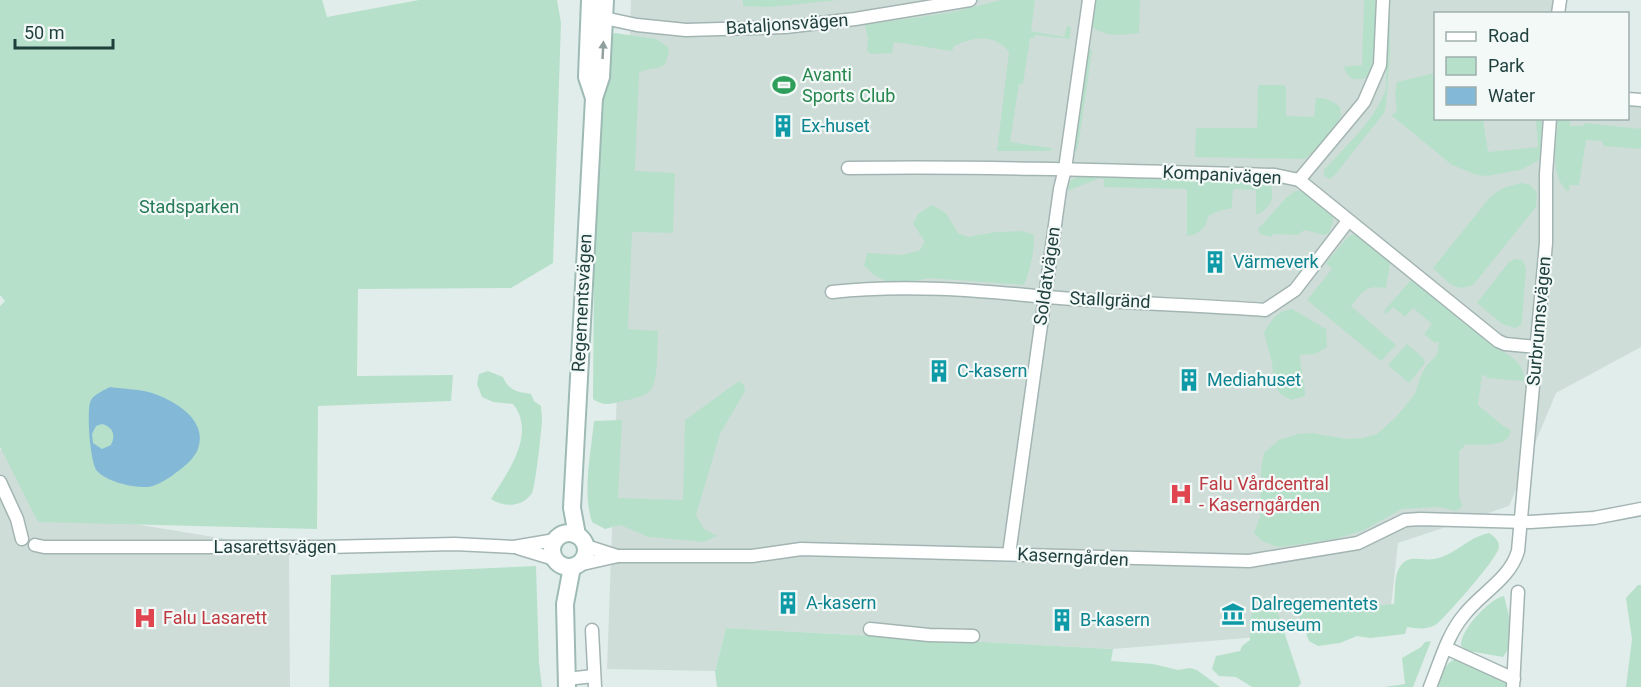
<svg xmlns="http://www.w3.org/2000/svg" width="1641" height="687" viewBox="0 0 1641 687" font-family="Roboto,sans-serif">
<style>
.built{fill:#cfddd9}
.green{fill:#b7e0cb}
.water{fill:#83b9d7;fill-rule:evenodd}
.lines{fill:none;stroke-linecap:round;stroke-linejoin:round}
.minor-casing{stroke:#a3b5b3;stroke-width:15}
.secondary-casing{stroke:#9ebab5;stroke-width:20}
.minor{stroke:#fff;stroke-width:12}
.secondary{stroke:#fff;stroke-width:16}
.oneway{fill:#8f9f9e}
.labels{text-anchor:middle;stroke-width:4.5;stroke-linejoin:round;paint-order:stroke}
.street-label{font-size:18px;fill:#1f3f3d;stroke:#f2f9f7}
.leisure-label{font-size:18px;fill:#27864d;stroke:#f2f9f7;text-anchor:start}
.culture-label{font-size:18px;fill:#0d838f;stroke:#f2f9f7;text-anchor:start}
.park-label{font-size:18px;fill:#267a58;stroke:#f2f9f7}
.health-label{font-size:18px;fill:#be3a42;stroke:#f2f9f7;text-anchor:start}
</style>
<rect width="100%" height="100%" fill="#e1edea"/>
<g class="built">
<polygon points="631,0 1553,0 1552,13 1436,14 1436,118 1628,118 1628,106 1641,107 1641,347 1556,393 1509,506 1398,543 1391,606 1258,637 1113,649 726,628 715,671 607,669"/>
<polygon points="0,450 10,450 60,512 289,549 290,687 0,687"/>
</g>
<g class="green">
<polygon points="0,0 322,0 327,17 419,0 557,0 561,23 553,263 511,288 358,289 357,376 453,375 451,401 318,406 317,529 38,522 0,447 0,306 5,301 0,295"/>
<polygon points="743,0 839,0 770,7 743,6"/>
<path d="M1001,0H1035L1031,31L1064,37L1067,26L1071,27L1070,39L1035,35L1034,38H1030L1023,84H1019L1010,142L1051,148L1052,151H997L1009,52C994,33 974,37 954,46L952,51L894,42L892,53L871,54L867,51L868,39L865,25L953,12Z"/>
<path d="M1094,0H1140L1139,33C1122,35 1105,38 1091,26Z"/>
<path d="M1364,0H1375C1375,13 1376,69 1368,76C1363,81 1355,79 1350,78L1343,67L1362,65Z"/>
<path d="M1390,4V53L1386,106L1384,113L1334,176L1329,179L1324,176V170C1346,146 1375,120 1386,89L1387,6Z"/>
<path d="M615,33L656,39L668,47L669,52L665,65C657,70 646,68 639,73L635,171L675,173L673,233L632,232L628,329L658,331C657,344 659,382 650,391C644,397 628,400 619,402C609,405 601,405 593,399L595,159L610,35Z"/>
<polygon points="1090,49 1092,51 1078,147 1076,152 1073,149 1087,51"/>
<polygon points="1435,73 1436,118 1483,119 1488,152 1538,147 1536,119 1542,119 1541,153 1539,160 1521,170 1487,176 1477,175 1452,165 1391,115 1397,112 1395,94 1397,82"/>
<path d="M1258,85H1283L1286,87V116L1314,117L1316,98C1326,98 1332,100 1340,107L1341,117L1317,148L1305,159L1195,157L1196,128H1257Z"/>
<path d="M1558,119H1570V126H1583L1584,123L1641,129V149L1603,146L1602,141L1586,140L1579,185H1570L1568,192C1548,174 1557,142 1558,119Z"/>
<path d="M1080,175L1269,181C1276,197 1272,207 1256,215V190L1233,189L1232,208L1219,211L1208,216C1207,228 1198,235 1187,236V189L1104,187V179L1100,178L1070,190L1068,189L1070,181Z"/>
<path d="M1522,183L1530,185L1537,192L1536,207L1474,284C1455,295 1447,280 1433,268L1491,196L1503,188Z"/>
<polygon points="1295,191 1301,191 1333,217 1333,222 1329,233 1324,235 1305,230 1297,235 1272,234 1271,237 1260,234 1258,229 1286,198"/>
<path d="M932,205L946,213L958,233L968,237L996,232L1022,231L1034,235C1034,253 1031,268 1024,285L929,278L905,283L888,282L874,275L864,266L867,253L902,255L920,250L925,242L913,224L918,214Z"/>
<path d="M1351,235H1356L1390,263L1386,288C1365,285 1363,291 1351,306L1396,345L1381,361L1307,300L1332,269L1326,263L1346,239Z"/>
<polygon points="1515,259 1522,260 1526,268 1522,320 1521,325 1515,328 1502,324 1477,303 1508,263"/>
<path d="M1411,280L1493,346C1507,354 1526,362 1524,381L1486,378L1487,375L1482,376L1478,405L1503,426L1511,430C1509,449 1480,444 1465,445L1459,452V497L1463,506L1456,511L1438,507L1402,509L1364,530L1335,539L1294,545L1278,547L1262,541L1254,533L1260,517L1261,469L1264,453L1279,440L1298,434L1312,433L1347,439L1363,438L1377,434L1396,417L1415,394L1421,375L1427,365L1437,355L1439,341L1435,343L1424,334L1432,324L1413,308L1405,317L1393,307L1386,314L1384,311Z"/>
<path d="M1292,309L1326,329L1327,347L1315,354L1300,355C1300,369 1305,381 1305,396L1291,400L1279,393L1273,376L1272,362L1264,333C1271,320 1277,311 1292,309Z"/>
<polygon points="1407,344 1423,358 1425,363 1409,383 1388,365"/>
<path d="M488,371L503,377C509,391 517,392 531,394L534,401L541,406C541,410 542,415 542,419C542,428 535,490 532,493C523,507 504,508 491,499C507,473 537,434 513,404L493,402L482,397L477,384L479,374Z"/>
<path d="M739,381L744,385L745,391L720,434L696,515L704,529L717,536L704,542L649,537L620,525L605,529L592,522C582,492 591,453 594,421L622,420L618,498L683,500L685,420Z"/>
<path d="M1489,533C1494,536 1499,540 1499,547C1498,558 1448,614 1438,623C1429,630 1418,629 1407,627L1405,634L1370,638L1357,636L1340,643L1318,646L1309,641L1297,610L1299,605C1330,614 1363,607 1394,604C1396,591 1393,574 1402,564C1410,555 1423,561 1434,559C1454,556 1468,537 1489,533Z"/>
<polygon points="536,566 539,663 542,687 329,687 331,575"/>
<polygon points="1638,585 1641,585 1641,687 1626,687 1632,639 1626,598"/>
<path d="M1504,596C1509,615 1517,640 1503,657L1469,651L1461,646C1460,630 1489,599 1504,596Z"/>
<path d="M1272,606L1278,613L1301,683L1298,687H1252L1236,677L1219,676L1212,669L1216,656L1240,651L1242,646L1250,640C1250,626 1247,618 1257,607Z"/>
<polygon points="726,628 1113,649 1111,661 1153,664 1178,670 1190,668 1197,670 1220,687 717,687 715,671"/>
<polygon points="1431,641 1413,687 1384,687 1405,684 1402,658 1421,647 1425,642"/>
<path d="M1460,658L1501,678L1507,684V687H1437C1442,674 1445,660 1460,658Z"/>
</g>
<path class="water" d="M110,387C124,389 141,389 155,394C177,402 208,421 198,449C194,460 181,469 173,475C166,480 156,486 148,487C134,488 107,482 97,471C90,463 86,408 91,400C95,394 104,390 110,387ZM102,424C113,427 116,435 111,445L102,449L93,443L92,434L96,426Z"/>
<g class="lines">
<g class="minor-casing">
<g id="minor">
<polyline points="1558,14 1560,0"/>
<polyline points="604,18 637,25 686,30 785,27 855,19 970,0"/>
<polyline points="1628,99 1641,100"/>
<path d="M848,168C991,166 1133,171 1275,175L1299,180L1498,341L1505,344L1537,347"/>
<polyline points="1299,180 1364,102 1380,65 1383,0"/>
<path d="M832,292C903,284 976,290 1046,297C1119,303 1193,305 1265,310L1295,290L1348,221"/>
<polyline points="0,482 17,519 22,539"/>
<polyline points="35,545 44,547 324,547 455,544 514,547 555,540"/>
<polyline points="586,546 617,556"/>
<polyline points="518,548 554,559"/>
<polyline points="1009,554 1060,189 1065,169 1089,0"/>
<polyline points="578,565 618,556 752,556 801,549 1249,561 1358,543 1405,520 1420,519 1530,522 1594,518 1641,509"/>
<polyline points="870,629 929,635 973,636"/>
<polyline points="592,630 595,687"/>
<polyline points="1446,648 1514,679"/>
<polyline points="566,679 594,676"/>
<path d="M1430,687C1440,663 1447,635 1464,615C1481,593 1510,579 1518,551L1546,243V174L1550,118"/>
<polyline points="1513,687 1518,592"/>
</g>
</g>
<g class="secondary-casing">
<g id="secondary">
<polyline points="590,0 587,77 594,98"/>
<circle cx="569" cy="550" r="17"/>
<polyline points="577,535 572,508 594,98 601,77 605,0"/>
<polyline points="567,687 565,604 572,567"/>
</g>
</g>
<use href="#minor" class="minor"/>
<use href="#secondary" class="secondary"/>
</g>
<defs><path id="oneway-solid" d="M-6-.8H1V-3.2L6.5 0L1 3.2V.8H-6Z" transform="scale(1.5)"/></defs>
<use class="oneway" href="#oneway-solid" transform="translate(603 50) rotate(-87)"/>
<defs>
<g id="stadium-bare" transform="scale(1.8)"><path d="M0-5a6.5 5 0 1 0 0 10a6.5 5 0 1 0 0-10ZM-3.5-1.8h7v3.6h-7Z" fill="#2e9e5b" stroke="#f2f9f7" stroke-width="2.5" paint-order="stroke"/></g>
<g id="building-bare" transform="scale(1.8)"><path d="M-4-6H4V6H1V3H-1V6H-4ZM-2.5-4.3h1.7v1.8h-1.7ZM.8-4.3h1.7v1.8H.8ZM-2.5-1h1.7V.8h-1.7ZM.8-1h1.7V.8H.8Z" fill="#0f9aa8" stroke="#f2f9f7" stroke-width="2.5" paint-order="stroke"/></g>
<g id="hospital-bare" transform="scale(1.8)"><path d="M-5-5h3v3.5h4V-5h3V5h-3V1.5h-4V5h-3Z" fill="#e0444e" stroke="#f2f9f7" stroke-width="2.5" paint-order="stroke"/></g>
<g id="museum-bare" transform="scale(1.8)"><path d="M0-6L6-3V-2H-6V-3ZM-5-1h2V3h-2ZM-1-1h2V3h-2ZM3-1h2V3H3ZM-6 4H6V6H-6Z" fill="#0f9aa8" stroke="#f2f9f7" stroke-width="2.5" paint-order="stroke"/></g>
</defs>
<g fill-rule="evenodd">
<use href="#stadium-bare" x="784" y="85"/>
<use href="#building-bare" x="783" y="126"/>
<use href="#building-bare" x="1215" y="262"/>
<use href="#building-bare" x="939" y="371"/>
<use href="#building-bare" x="1189" y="380"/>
<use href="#hospital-bare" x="1181" y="494"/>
<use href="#building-bare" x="788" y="603"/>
<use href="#museum-bare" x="1233" y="614"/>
<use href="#hospital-bare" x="145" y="618"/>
<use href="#building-bare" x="1062" y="620"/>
</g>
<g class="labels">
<g class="street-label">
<text transform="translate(787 24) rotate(-4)" y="6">Bataljonsvägen</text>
<text transform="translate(1222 175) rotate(3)" y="6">Kompanivägen</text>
<text transform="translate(1047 276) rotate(-82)" y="6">Soldatvägen</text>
<text transform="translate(1110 300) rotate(3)" y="6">Stallgränd</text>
<text transform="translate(582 303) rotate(-87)" y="6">Regementsvägen</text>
<text transform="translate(1539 321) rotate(-85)" y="6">Surbrunnsvägen</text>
<text x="275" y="553">Lasarettsvägen</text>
<text transform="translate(1073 557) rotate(3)" y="6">Kaserngården</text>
</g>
<g class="leisure-label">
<text x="802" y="81">Avanti<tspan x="802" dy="21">Sports Club</tspan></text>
</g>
<g class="culture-label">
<text x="801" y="132">Ex-huset</text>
<text x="1233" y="268">Värmeverk</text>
<text x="957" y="377">C-kasern</text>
<text x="1207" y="386">Mediahuset</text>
<text x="806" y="609">A-kasern</text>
<text x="1251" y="610">Dalregementets<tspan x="1251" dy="21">museum</tspan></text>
<text x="1080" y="626">B-kasern</text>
</g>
<g class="park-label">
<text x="189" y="213">Stadsparken</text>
</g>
<g class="health-label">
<text x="1199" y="490">Falu Vårdcentral<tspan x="1199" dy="21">- Kaserngården</tspan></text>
<text x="163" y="624">Falu Lasarett</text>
</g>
</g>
<rect x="1434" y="12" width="195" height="108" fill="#f2f9f7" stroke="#9eafad" stroke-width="1.5"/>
<rect x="1446" y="32" width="30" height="9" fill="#ffffff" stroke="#9eafad" stroke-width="1.5"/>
<text x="1488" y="42" font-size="18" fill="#1f3f3d">Road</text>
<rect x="1446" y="57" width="30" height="18" fill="#b7e0cb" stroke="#9eafad" stroke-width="1.5"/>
<text x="1488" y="72" font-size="18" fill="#1f3f3d">Park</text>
<rect x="1446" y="87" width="30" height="18" fill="#83b9d7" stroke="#9eafad" stroke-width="1.5"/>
<text x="1488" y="102" font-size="18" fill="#1f3f3d">Water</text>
<path d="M15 39v9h98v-9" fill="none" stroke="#1f3f3d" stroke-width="3"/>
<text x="24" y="39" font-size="18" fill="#1f3f3d" stroke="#f2f9f7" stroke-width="4.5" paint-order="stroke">50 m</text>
</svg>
